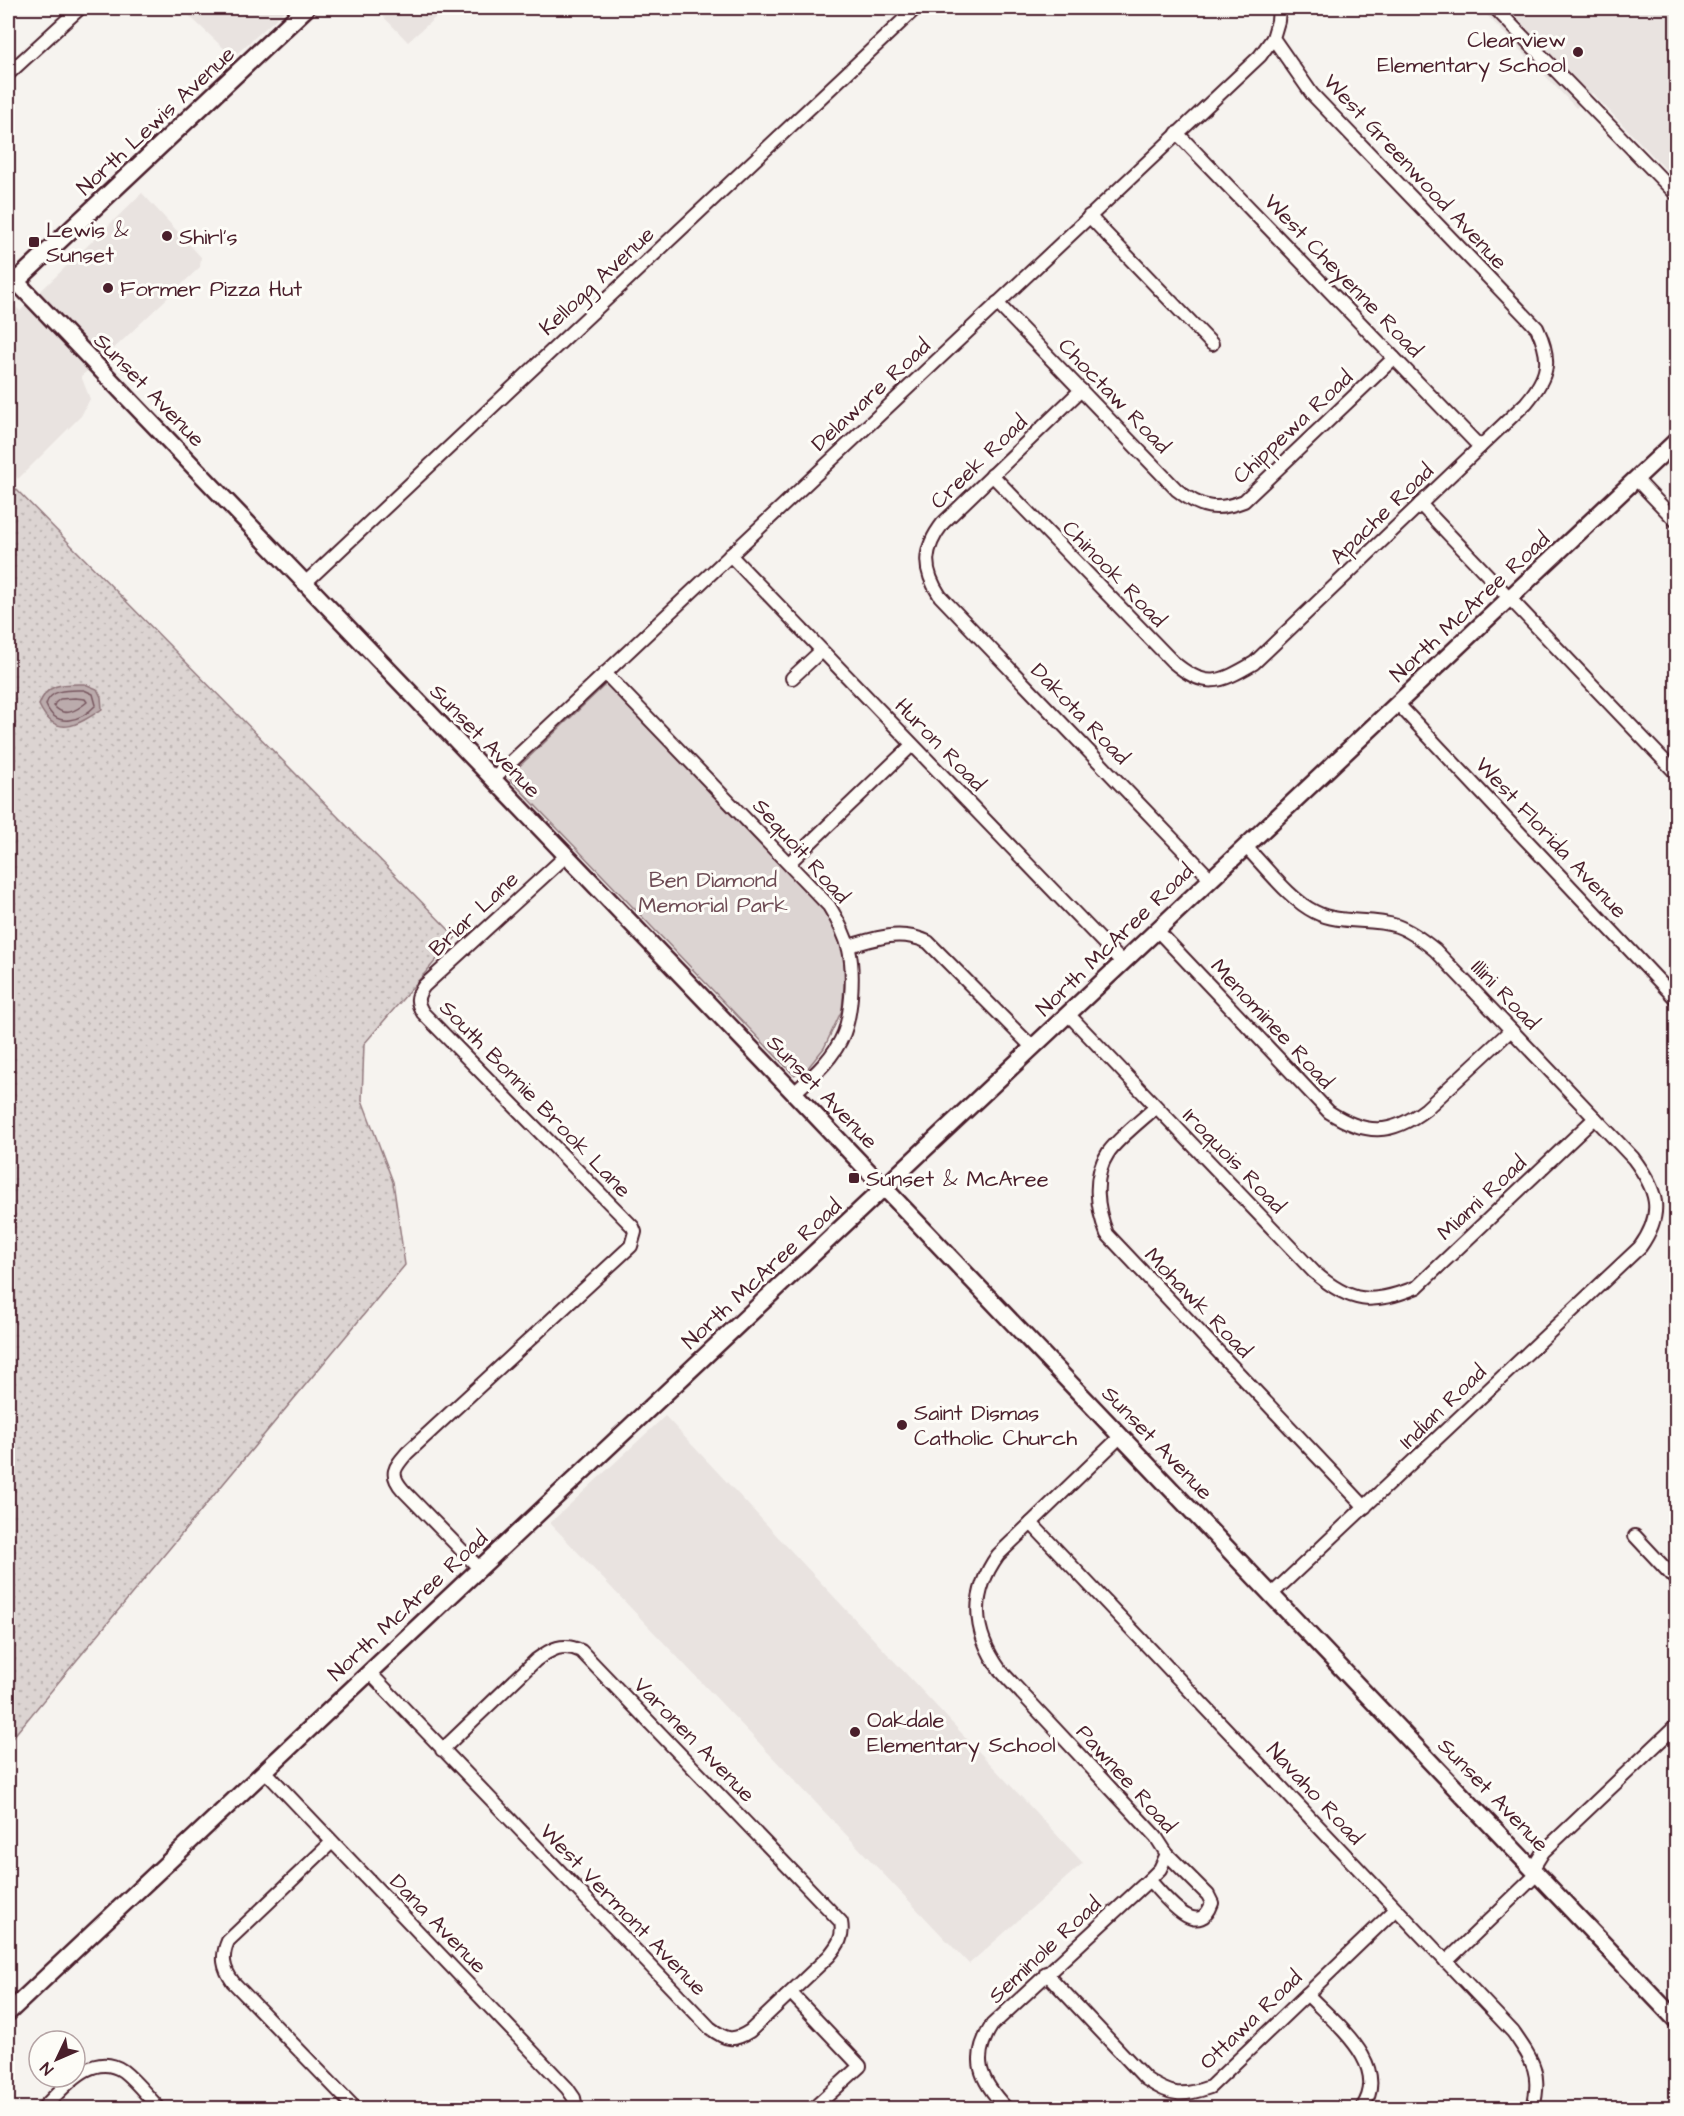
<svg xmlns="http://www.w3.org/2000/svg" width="1684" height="2116" viewBox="0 0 1684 2116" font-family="'Architects Daughter',sans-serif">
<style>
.built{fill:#e9e3e0}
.grass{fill:url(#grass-dots);stroke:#937a7e;stroke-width:1.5}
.park{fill:#dcd4d2;stroke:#937a7e;stroke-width:1.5}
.water{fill:#bbabac;stroke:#8e7378;stroke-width:1.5}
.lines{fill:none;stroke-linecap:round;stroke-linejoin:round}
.shore{stroke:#77575f;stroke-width:1.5}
.minor-casing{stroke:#4a1f2b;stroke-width:16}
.tertiary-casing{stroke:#4a1f2b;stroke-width:20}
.secondary-casing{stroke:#4a1f2b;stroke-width:21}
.minor{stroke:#fdfcf7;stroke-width:12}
.tertiary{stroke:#fdfcf7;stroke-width:15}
.secondary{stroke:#fdfcf7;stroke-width:16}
.poi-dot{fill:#4a1f2b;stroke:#fdfcf7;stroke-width:2}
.labels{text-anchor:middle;stroke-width:6;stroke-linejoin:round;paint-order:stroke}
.poi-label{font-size:22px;fill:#4a1f2b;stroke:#fdfcf7;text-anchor:start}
.street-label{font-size:22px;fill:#4a1f2b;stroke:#fdfcf7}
.park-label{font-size:22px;fill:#6e4c55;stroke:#fdfcf7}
</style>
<defs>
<pattern id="grass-dots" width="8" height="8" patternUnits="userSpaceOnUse" patternTransform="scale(1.5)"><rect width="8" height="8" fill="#dcd4d2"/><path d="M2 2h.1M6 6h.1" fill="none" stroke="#beb6b4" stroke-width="1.8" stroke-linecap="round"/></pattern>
</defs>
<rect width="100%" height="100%" fill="#f6f3ef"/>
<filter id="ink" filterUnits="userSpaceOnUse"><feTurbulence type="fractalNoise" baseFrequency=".0167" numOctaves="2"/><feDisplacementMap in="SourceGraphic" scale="12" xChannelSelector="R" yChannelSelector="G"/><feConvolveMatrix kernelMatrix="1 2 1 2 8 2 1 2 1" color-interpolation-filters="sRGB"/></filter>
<g filter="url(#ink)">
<g class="built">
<polygon points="181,8 288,8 233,57"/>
<polygon points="375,8 446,8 408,42"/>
<polygon points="1480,8 1676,8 1676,180 1592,93 1576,108"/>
<polygon points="142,193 201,257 200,267 105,357 81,376 90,399 81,416 18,479 8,467 8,299 20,311"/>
<polygon points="665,1416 1083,1863 969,1964 550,1523"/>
</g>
<polygon class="grass" points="8,481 456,937 364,1044 362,1100 393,1182 405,1265 8,1743"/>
<polygon class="park" points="607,683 826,910 838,935 846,963 842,1010 824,1048 807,1069 794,1075 508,777"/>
<path class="water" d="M85,684L97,689L101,697L102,709C77,726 55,739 39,705C47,682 64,684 85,684Z"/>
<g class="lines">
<g class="shore">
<path d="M84,690L93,694L96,705C81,721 56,729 46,705C50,688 70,690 84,690Z"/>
<path d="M75,698L85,699L87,702C76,711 64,718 54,706L55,703L60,699Z"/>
</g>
<g class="minor-casing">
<g id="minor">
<polyline points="1495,8 1676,194"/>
<polyline points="8,74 80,8"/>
<polyline points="1177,133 1480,447"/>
<polyline points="1089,216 1212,344"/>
<path d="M997,303L1177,490C1200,508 1216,512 1244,501L1394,358"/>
<path d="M1081,390L943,523C923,549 922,569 940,596L1210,878"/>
<path d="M992,475L1172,661C1205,690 1220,683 1254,663L1526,403C1549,376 1552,360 1537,328L1312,94L1273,38L1278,21L1279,8"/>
<polyline points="1636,479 1676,521"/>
<polyline points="1420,504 1676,773"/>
<polyline points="730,555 1122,962"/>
<polyline points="305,583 916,8"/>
<path d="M605,673L829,906C850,940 854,958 851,997C850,1009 848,1022 844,1033C834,1058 813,1076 794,1093"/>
<polyline points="792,678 821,651"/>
<polyline points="1398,704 1676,999"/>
<polyline points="493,779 1260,56 1273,38"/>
<path d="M1245,846C1265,866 1290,900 1315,912C1341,925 1370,917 1397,926C1411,931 1424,941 1435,950L1633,1158C1657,1190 1665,1212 1640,1247L1272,1594"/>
<polyline points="789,863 912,745"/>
<path d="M1157,930L1329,1112C1365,1135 1391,1136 1426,1109L1511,1030"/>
<path d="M849,946C877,938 900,929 928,942L1033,1048"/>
<path d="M1068,1014L1314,1272C1351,1304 1372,1305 1417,1287L1595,1118"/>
<path d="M1156,1107C1144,1118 1116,1140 1108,1153C1092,1177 1097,1209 1107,1234L1365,1507"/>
<path d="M1121,1436L998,1555C970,1594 972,1631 1000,1670L1156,1837L1167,1854L1208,1895L1212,1903C1198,1943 1164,1895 1149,1880"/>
<path d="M1031,1523L1513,2032C1533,2061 1542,2073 1533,2108"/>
<polyline points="1635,1536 1676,1580"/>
<path d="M479,1568L403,1490C389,1474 394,1468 407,1453L631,1246L635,1232L633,1227L423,1013C416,1002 416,997 424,986L566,856"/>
<path d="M369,1672L710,2028C726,2040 733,2042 750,2031L829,1956C838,1945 844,1937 841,1922L581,1651C563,1642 551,1649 536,1660L442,1750"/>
<polyline points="265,1771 567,2088 574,2098 576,2108"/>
<path d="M332,1842L228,1941C221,1957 223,1968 233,1982L355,2108"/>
<polyline points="1533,1868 1543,1852 1676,1726"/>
<polyline points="1446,1962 1538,1873"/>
<path d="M1046,1973L1146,2079C1171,2096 1182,2097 1210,2087L1396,1909"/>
<polyline points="791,1993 860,2066 814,2108"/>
<path d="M1307,1994C1334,2023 1392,2065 1362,2108"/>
<path d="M43,2108C64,2088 92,2050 123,2071C136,2081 148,2097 159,2108"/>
<path d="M1006,2108C980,2080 970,2059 992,2025L1149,1880L1160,1869L1167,1854"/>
</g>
</g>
<g class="tertiary-casing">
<g id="tertiary">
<polyline points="8,273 794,1093 1676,2020"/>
<polyline points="8,2013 1676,441"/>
</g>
</g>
<g class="secondary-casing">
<polyline id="secondary" points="8,289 306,8"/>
</g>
<use href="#minor" class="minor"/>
<use href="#tertiary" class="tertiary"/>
<use href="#secondary" class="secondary"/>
</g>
</g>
<g class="poi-dot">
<circle cx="1578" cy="52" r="6"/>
<circle cx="167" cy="236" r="6"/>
<rect x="28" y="236" width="12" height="12" rx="3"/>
<circle cx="108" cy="288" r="6"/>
<rect x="848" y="1172" width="12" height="12" rx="3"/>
<circle cx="902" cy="1425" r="6"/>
<circle cx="855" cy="1732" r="6"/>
</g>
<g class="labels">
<g class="poi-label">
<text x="1566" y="47" text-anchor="end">Clearview<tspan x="1566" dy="25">Elementary School</tspan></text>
<text x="46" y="237">Lewis &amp;<tspan x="46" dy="25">Sunset</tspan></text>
<text x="179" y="244">Shirl's</text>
<text x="120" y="296">Former Pizza Hut</text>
<text x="866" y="1186">Sunset &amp; McAree</text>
<text x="914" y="1420">Saint Dismas<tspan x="914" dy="25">Catholic Church</tspan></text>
<text x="867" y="1727">Oakdale<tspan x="867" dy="25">Elementary School</tspan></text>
</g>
<g class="street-label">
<text transform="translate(155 120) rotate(-43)" y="8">North Lewis Avenue</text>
<text transform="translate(1416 171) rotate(47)" y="8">West Greenwood Avenue</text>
<text transform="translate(1344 275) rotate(46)" y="8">West Cheyenne Road</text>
<text transform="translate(596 280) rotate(-43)" y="8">Kellogg Avenue</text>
<text transform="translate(150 389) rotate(46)" y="8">Sunset Avenue</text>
<text transform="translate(870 394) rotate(-43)" y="8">Delaware Road</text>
<text transform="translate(1115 395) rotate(46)" y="8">Choctaw Road</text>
<text transform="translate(1292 426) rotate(-43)" y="8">Chippewa Road</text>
<text transform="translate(978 461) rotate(-44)" y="8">Creek Road</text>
<text transform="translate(1381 513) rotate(-44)" y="8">Apache Road</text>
<text transform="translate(1115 573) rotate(46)" y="8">Chinook Road</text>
<text transform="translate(1469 606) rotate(-43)" y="8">North McAree Road</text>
<text transform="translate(1081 713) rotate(46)" y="8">Dakota Road</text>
<text transform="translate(486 740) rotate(46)" y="8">Sunset Avenue</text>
<text transform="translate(941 744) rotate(46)" y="8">Huron Road</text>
<text transform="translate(1552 837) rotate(47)" y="8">West Florida Avenue</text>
<text transform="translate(802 850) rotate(48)" y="8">Sequoit Road</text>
<text transform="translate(473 913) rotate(-43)" y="8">Briar Lane</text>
<text transform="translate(1114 939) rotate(-44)" y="8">North McAree Road</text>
<text transform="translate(1506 994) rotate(46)" y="8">Illini Road</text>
<text transform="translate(1273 1023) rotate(47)" y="8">Menominee Road</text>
<text transform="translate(823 1091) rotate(46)" y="8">Sunset Avenue</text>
<text transform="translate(536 1098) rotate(46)" y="8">South Bonnie Brook Lane</text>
<text transform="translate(1235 1160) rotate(46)" y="8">Iroquois Road</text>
<text transform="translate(1481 1197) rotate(-43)" y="8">Miami Road</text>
<text transform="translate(761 1273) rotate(-43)" y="8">North McAree Road</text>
<text transform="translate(1199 1302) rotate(46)" y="8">Mohawk Road</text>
<text transform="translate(1442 1406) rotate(-44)" y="8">Indian Road</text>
<text transform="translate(1158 1442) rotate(46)" y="8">Sunset Avenue</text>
<text transform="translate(407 1605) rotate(-43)" y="8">North McAree Road</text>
<text transform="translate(695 1739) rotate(46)" y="8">Varonen Avenue</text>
<text transform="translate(1127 1778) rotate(48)" y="8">Pawnee Road</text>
<text transform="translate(1316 1793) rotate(47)" y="8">Navaho Road</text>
<text transform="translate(1494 1794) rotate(46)" y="8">Sunset Avenue</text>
<text transform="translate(624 1909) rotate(46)" y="8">West Vermont Avenue</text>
<text transform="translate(439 1923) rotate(46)" y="8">Dana Avenue</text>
<text transform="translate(1044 1949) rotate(-43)" y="8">Seminole Road</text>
<text transform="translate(1250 2019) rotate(-44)" y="8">Ottawa Road</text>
</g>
<g class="park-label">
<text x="713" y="887">Ben Diamond<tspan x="713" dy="25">Memorial Park</tspan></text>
</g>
</g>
<rect width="1684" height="2116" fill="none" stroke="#fdfcf7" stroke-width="30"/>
<rect x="15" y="15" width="1654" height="2086" fill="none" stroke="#4a1f2b" stroke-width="2" filter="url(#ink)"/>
<g transform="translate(57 2059) rotate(226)"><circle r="28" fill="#fdfcf7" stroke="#b5a4a5" stroke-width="1.5"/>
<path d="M0-4.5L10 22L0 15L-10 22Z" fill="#4a1f2b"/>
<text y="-9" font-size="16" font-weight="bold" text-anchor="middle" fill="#4a1f2b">N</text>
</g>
</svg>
